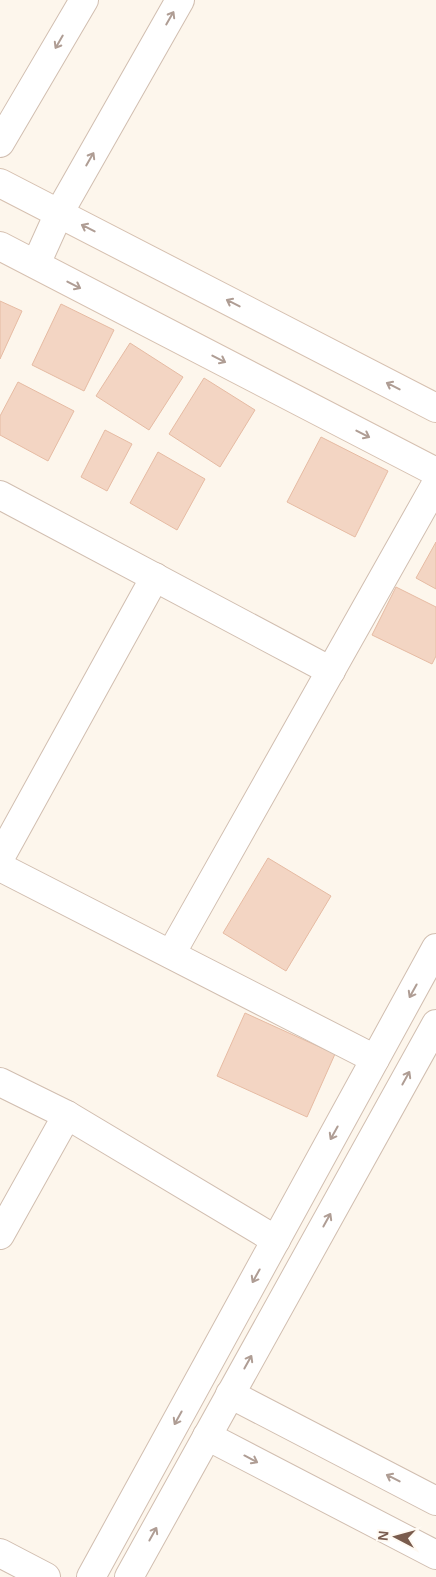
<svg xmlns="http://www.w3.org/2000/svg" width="436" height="1577" viewBox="0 0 436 1577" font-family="Helvetica,sans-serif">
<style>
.building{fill:#f3d5c3;stroke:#e6bba3}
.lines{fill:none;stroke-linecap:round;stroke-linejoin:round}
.street-casing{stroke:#d1beb0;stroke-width:30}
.secondary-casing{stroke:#d6c0b0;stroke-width:30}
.street{stroke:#fff;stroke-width:28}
.secondary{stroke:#fff;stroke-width:28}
.oneway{stroke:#af9d94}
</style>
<rect width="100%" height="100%" fill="#fdf6ec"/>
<g class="building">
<polygon points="0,301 22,311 0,359"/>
<polygon points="61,304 114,330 84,391 32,365"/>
<polygon points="130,343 183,377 149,430 96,396"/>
<polygon points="204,378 255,410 220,467 169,434"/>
<polygon points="18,382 74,411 48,461 0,435 0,416"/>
<polygon points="105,430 132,444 107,491 81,477"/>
<polygon points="321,437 388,471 355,537 287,502"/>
<polygon points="158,452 205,479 177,530 130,503"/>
<polygon points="436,542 436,589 416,578"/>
<polygon points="396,587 436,607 436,656 432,664 372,635"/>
<polygon points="268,858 331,896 286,971 223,933"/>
<polygon points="245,1013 335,1054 307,1117 217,1076"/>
</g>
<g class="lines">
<g class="street-casing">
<g id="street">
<polyline points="0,143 84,0"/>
<polyline points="36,264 59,213 180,0"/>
<polyline points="0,495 331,671"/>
<polyline points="0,858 155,577"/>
<polyline points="0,867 375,1059"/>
<polyline points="171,954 436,484"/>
<polyline points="0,1082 67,1115 276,1240"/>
<polyline points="0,1235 67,1115"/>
<polyline points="230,1394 436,1501"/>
<polyline points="207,1436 436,1555"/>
<polyline points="0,1553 46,1577"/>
<polyline points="91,1577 436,948"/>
<polyline points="129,1577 436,1024"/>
</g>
</g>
<g class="secondary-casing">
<g id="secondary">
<polyline points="0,183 436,408"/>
<polyline points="0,246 436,472"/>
</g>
</g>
<use href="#street" class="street"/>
<use href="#secondary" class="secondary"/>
</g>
<defs><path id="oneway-shaft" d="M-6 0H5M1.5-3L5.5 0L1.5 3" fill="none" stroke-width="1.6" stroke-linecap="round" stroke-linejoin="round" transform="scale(1.25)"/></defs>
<g class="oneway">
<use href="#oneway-shaft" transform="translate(170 18) rotate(-60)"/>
<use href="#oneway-shaft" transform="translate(59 42) rotate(120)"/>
<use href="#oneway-shaft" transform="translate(90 159) rotate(-60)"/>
<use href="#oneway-shaft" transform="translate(88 228) rotate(-153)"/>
<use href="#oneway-shaft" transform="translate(74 285) rotate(27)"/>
<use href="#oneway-shaft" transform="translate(233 303) rotate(-153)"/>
<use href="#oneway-shaft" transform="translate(219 359) rotate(27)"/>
<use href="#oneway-shaft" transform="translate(393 386) rotate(-153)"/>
<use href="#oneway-shaft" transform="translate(363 434) rotate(27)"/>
<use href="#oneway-shaft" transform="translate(413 991) rotate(119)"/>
<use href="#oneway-shaft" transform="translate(406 1078) rotate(-61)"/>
<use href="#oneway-shaft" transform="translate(334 1133) rotate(119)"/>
<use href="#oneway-shaft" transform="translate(327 1220) rotate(-61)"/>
<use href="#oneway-shaft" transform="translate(256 1276) rotate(119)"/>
<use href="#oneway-shaft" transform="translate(248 1362) rotate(-61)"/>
<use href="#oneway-shaft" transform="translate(178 1418) rotate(119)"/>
<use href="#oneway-shaft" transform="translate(251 1459) rotate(28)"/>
<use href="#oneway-shaft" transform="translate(393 1478) rotate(-153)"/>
<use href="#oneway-shaft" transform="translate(153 1534) rotate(-61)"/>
</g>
<g transform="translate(396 1537) rotate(276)" stroke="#fffaf3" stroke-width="4" paint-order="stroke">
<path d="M0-4L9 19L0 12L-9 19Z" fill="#7a5c4d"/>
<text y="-8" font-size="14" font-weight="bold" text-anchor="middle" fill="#7a5c4d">N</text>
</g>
</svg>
